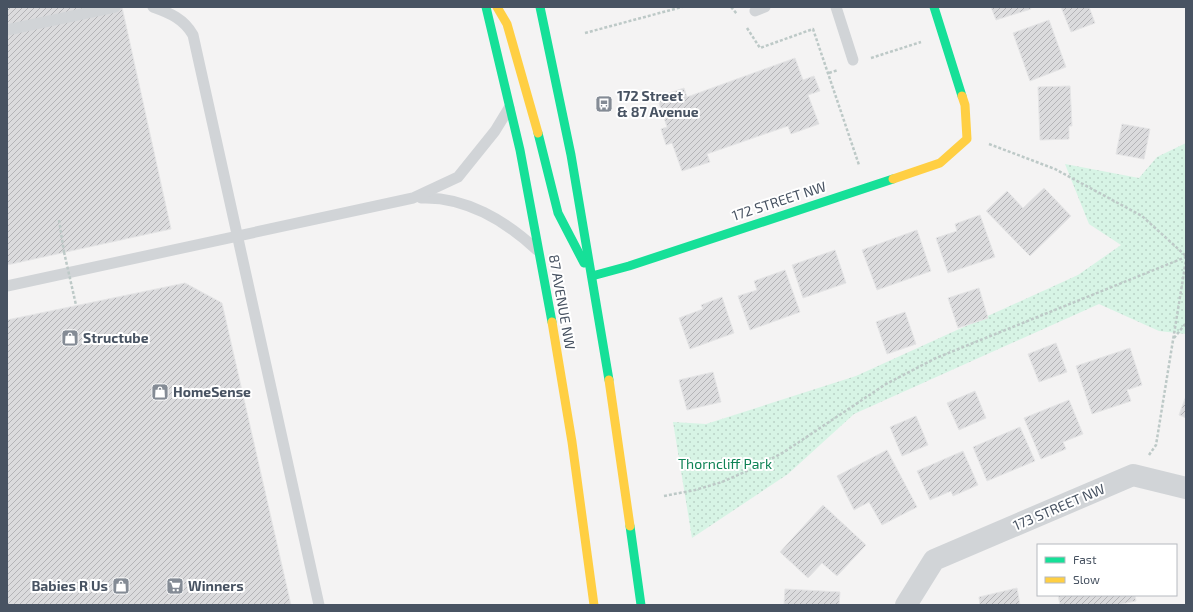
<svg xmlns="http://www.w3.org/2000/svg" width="1193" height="612" viewBox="0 0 1193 612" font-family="'Exo 2',sans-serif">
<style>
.park{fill:url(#park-dots)}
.building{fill:url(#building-hatch);stroke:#e5e5e6}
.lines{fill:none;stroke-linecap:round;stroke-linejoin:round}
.path{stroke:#bdc9c7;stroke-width:2.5;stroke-dasharray:3 2;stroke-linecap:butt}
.lane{stroke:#d1d4d7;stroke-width:11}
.street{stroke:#d1d4d7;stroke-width:22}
.fast{stroke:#16e098;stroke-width:9}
.slow{stroke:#ffcf43;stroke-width:9}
.path-bridge{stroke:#bdc9c7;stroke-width:2.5;stroke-dasharray:3 2;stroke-linecap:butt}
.labels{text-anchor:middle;stroke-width:4;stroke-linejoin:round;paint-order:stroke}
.poi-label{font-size:14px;font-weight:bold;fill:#485362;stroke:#fff;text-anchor:start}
.street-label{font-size:14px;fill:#485362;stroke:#fff}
.park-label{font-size:14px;fill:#0e8255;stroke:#fff}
</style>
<defs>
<pattern id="park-dots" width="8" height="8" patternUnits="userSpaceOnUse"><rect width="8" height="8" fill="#d7f4e5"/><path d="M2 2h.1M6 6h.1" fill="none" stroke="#bad3c7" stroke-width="1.8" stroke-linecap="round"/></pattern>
<pattern id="building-hatch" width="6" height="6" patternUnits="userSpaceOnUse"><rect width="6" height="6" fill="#dbdbdd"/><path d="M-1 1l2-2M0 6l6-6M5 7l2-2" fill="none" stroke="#b4b4b7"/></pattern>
</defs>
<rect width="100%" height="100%" fill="#f4f3f3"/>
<polygon class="park" points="1186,143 1186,334 1159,331 1099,304 854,414 788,474 692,538 673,422 706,424 856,376 1078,275 1121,245 1089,224 1065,164 1139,178 1157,157"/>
<g class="building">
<polygon points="7,7 122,7 171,229 7,265"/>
<polygon points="991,7 1030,7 1031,9 996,20"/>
<polygon points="1061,7 1089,7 1095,23 1071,32"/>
<polygon points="1049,20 1066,67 1030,81 1013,33"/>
<polygon points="795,58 803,80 814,76 820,91 808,95 819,124 791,134 788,126 707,154 710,162 682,171 672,143 666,145 661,129 667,127 657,97 684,88 687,97"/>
<polygon points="1070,86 1072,126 1069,126 1069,139 1040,140 1038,87"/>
<polygon points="1122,124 1150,129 1144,159 1116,154"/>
<polygon points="1044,188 1071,216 1030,256 986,211 1007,191 1023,208"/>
<polygon points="980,215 995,257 948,273 936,238 957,231 955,224"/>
<polygon points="917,230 931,271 877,290 862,250"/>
<polygon points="835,250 846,283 803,298 792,265"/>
<polygon points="785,270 800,312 750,330 738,296 757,290 754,281"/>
<polygon points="185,283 222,303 291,605 7,605 7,320"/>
<polygon points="979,288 988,318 958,328 948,298"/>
<polygon points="722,297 734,333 690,349 679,318 703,309 701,305"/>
<polygon points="905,312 916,344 887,354 876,322"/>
<polygon points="1056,343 1067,372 1039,382 1028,354"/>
<polygon points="1130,348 1142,385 1127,390 1131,401 1092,414 1076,366"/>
<polygon points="713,372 721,402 687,410 679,380"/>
<polygon points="975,391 986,418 959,430 947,403"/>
<polygon points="1186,396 1186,418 1179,415"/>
<polygon points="1069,400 1083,434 1063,442 1066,449 1041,459 1024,418"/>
<polygon points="916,416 928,445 902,456 890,427"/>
<polygon points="1020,427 1035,461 987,481 973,447"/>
<polygon points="887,450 917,507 882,525 869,502 854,510 837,476"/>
<polygon points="963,451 978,485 953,496 951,491 930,500 917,471"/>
<polygon points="823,505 866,545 837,576 822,563 808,578 780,552"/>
<polygon points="1017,588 1020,605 980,605 979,597"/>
<polygon points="785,589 840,592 839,605 784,605"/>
<polygon points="1058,595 1135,595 1136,601 1116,605 1060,605"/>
</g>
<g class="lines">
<g class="path">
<polyline points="731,7 737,14"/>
<polyline points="747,28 760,48 813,29 859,165"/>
<polyline points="585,33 682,7"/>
<polyline points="871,58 921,42"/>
<polyline points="829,73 838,70"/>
<polyline points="989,144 1055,169 1142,216 1186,256"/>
<polyline points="59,220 64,252"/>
<polyline points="1174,338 1186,323"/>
<polyline points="1149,455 1156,445 1186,260"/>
<polyline points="664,496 695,490 722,482 756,467 784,452 886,384 936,358 1186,257"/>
</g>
<g class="lane">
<path d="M153,7C170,13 184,19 193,35L319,605"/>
<polyline points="836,7 853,60"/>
<polyline points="755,11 765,7"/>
<polyline points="7,30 115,7"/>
<path d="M421,198C465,196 506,221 537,250"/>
<polyline points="7,286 413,198 458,177 495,131 509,108"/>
</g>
<polyline class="street" points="906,605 934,560 1133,475 1186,488"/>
<g class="fast">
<polyline points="486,7 520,150 552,322"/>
<polyline points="540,7 571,155 609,380"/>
<polyline points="934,7 962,96"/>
<polyline points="538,133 558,213 584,263"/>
<polyline points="592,276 629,266 893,179"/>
<polyline points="630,526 641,605"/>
</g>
<g class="slow">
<polyline points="497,7 507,24 538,133"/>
<polyline points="893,179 940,163 967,139 965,105 962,96"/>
<polyline points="552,322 572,442 594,605"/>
<polyline points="609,380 630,526"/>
</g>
<polyline class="path-bridge" points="64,252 76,305"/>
</g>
<defs>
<g id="bus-square" transform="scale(0.9)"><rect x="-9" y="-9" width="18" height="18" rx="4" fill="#848b95" stroke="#fff"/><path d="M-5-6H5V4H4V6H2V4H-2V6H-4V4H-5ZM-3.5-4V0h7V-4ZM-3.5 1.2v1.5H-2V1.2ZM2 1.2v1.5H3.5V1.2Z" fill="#fff"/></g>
<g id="shop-square" transform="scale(0.9)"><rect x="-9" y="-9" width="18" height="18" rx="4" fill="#848b95" stroke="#fff"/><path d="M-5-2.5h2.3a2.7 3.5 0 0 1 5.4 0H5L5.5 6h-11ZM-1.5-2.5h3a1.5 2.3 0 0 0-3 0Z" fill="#fff"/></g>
<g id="supermarket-square" transform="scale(0.9)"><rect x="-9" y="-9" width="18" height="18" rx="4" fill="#848b95" stroke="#fff"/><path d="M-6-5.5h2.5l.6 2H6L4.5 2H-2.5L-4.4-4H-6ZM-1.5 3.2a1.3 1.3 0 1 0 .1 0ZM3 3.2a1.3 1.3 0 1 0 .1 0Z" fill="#fff"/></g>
</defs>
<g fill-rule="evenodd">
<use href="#bus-square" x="604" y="104"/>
<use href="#shop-square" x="70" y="338"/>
<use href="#shop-square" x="160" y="392"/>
<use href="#shop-square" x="121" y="586"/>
<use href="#supermarket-square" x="175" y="586"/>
</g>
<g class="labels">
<g class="poi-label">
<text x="617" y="101">172 Street<tspan x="617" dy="16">&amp; 87 Avenue</tspan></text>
<text x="83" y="343">Structube</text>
<text x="173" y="397">HomeSense</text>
<text x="108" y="591" text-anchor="end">Babies R Us</text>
<text x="188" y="591">Winners</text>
</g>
<g class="street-label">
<text transform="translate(779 201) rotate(-18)" y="5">172 STREET NW</text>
<text transform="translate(562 302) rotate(80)" y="5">87 AVENUE NW</text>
<text transform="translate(1059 507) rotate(-23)" y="5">173 STREET NW</text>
</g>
<g class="park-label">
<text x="725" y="469">Thorncliff Park</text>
</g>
</g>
<rect width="1193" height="612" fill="none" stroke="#485362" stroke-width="16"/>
<rect x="1037" y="544" width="140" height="52" fill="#ffffff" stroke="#b6bac0"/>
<rect x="1045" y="557" width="20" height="6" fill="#16e098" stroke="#b6bac0"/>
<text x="1073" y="564" font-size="12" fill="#485362">Fast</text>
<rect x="1045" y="577" width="20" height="6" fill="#ffcf43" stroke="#b6bac0"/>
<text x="1073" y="584" font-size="12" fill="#485362">Slow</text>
</svg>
